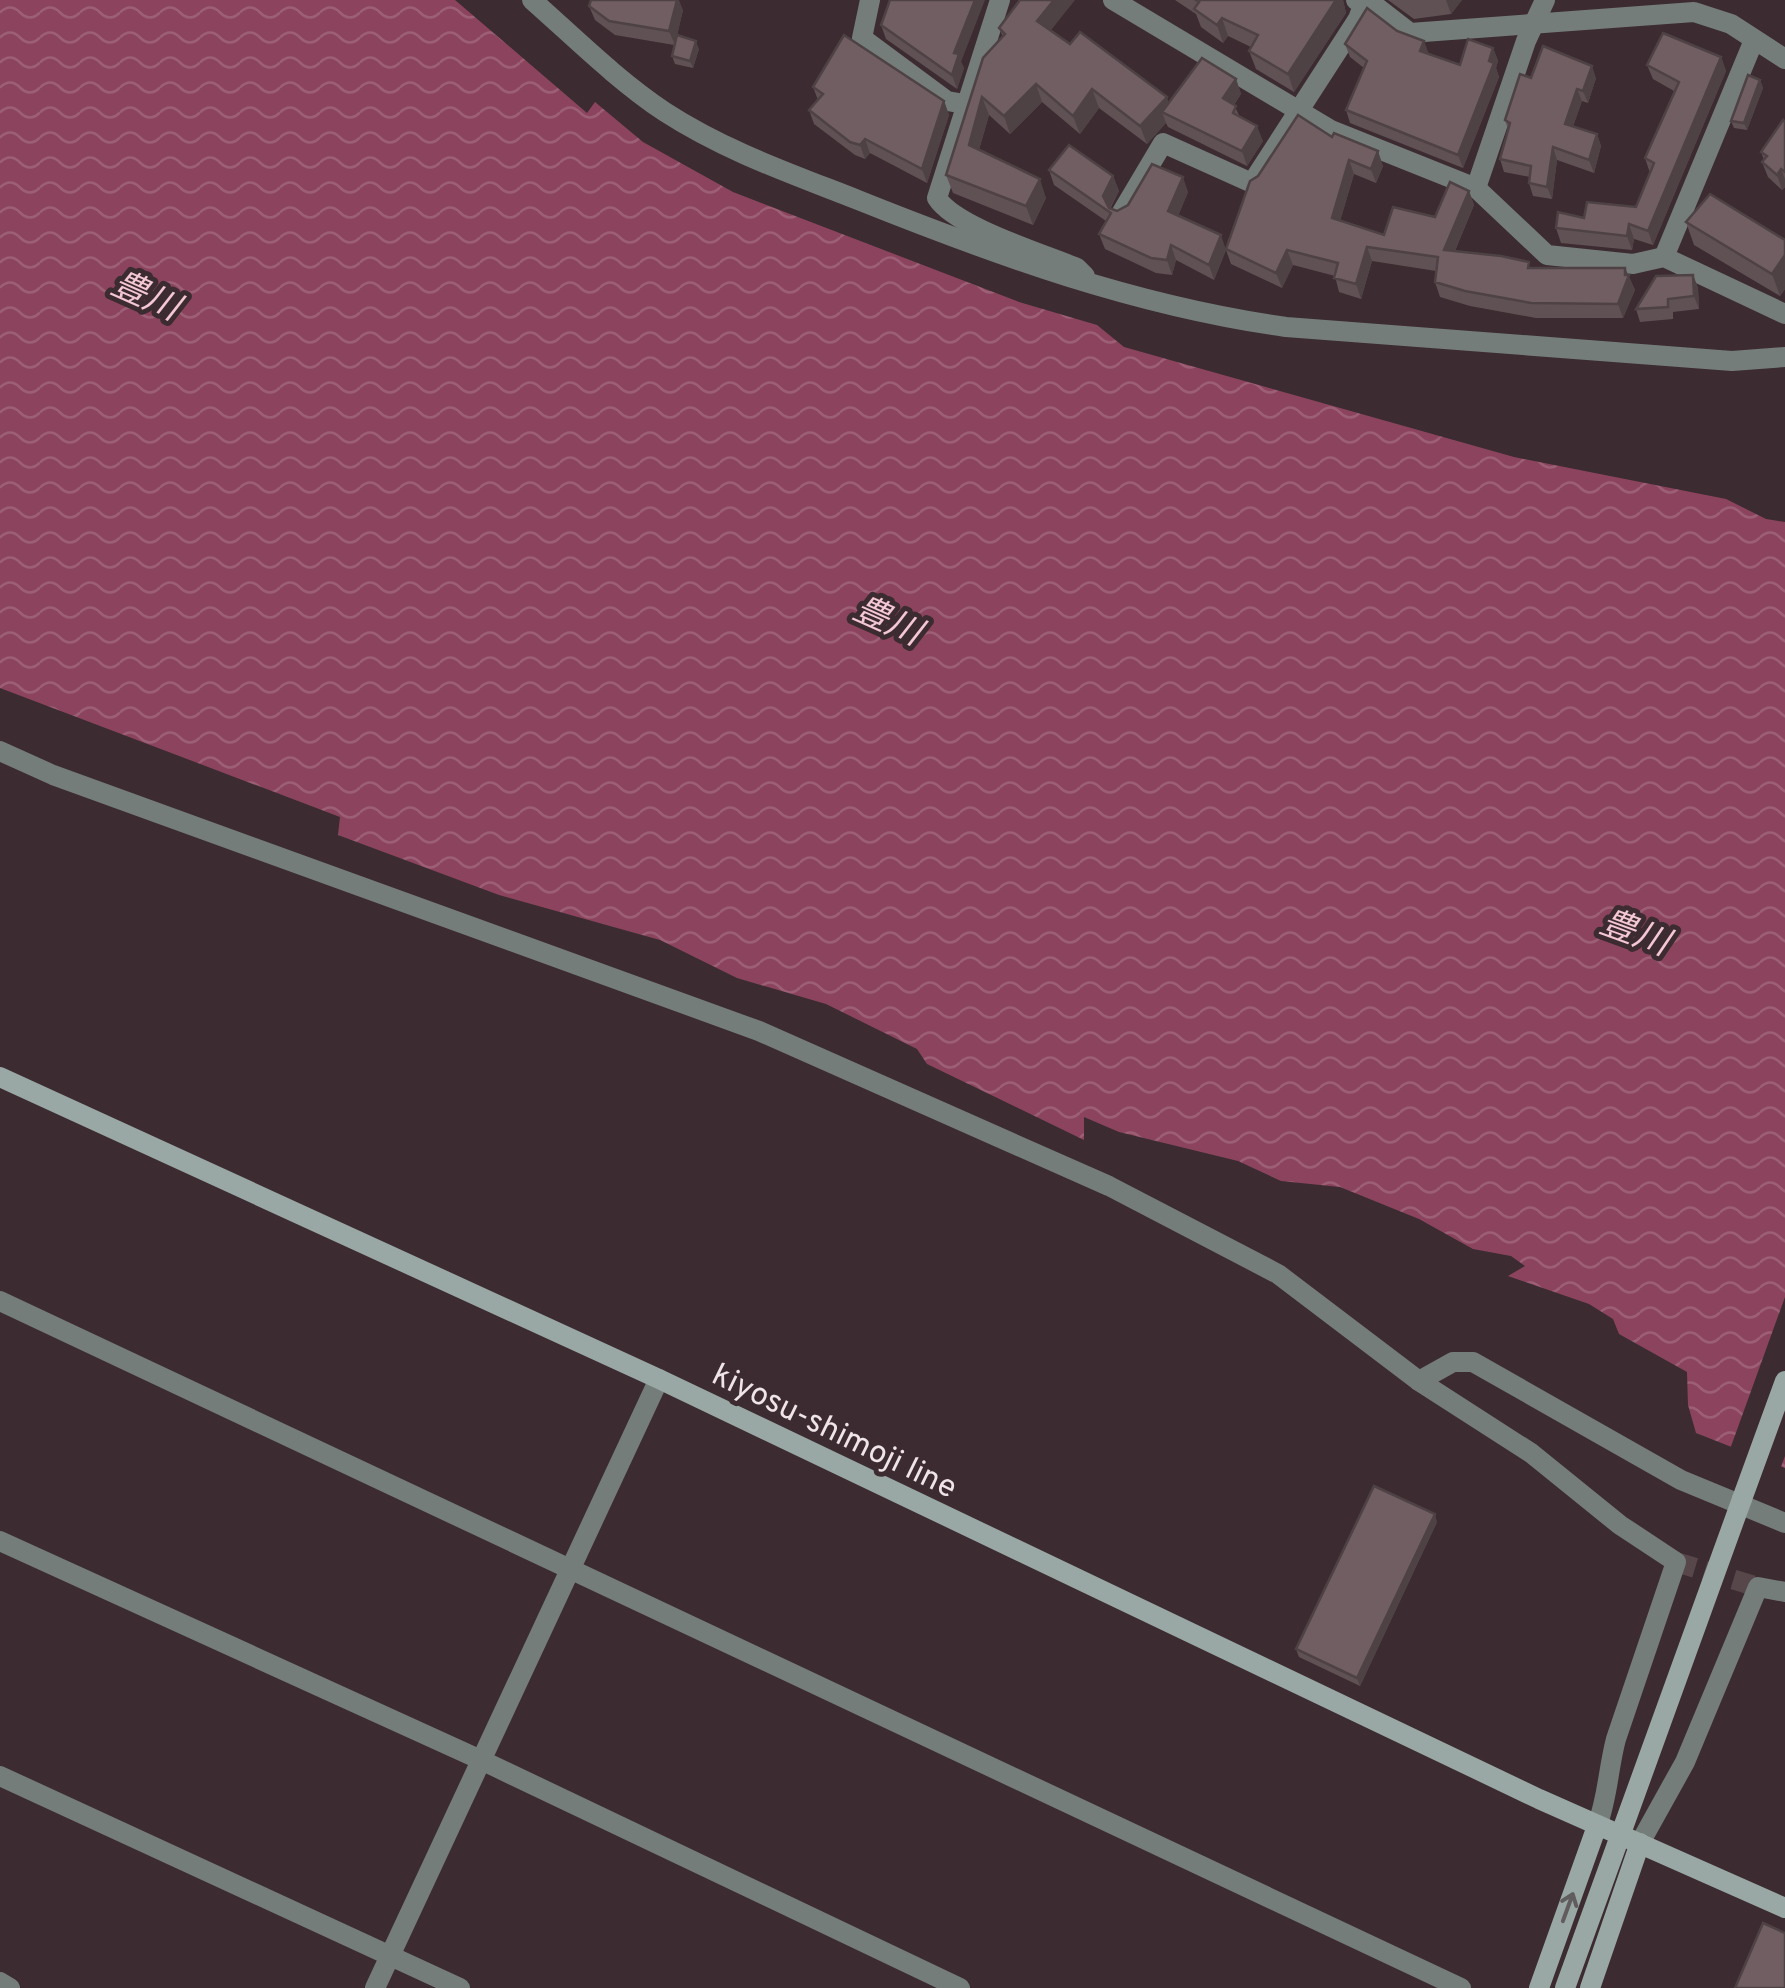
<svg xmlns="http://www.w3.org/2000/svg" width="1785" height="1988" viewBox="0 0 1785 1988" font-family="Overpass,'Noto Sans JP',sans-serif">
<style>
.water{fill:url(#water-waves)}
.pier{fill:#3c2b30}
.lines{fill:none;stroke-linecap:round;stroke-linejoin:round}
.street-tunnel{stroke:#57474b;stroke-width:20;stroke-dasharray:20 10;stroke-linecap:butt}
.street{stroke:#747d7a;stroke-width:20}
.secondary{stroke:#99a8a4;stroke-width:20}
.secondary-bridge{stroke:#99a8a4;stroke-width:20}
.wall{fill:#605155}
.shaded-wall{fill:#4e4245}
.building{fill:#705e63;stroke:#4e4245;stroke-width:2.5}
.oneway{stroke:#615d5e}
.labels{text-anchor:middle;stroke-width:10;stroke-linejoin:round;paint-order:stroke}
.street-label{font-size:32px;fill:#efe4e7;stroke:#3c2b30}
.water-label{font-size:35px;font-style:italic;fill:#f4c7d5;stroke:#3c2b30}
</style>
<defs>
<pattern id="water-waves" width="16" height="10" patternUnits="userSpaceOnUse" patternTransform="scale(2.5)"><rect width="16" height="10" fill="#8c445e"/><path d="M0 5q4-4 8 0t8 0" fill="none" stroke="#9c5f75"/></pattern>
</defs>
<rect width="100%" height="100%" fill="#3c2b30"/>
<polygon class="water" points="0,0 455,0 587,113 595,102 643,142 733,192 1019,302 1097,325 1124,347 1514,457 1726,499 1766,519 1785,522 1785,1468 1696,1433 1688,1405 1687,1372 1619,1334 1613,1319 1589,1304 1508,1276 1525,1266 1511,1256 1473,1249 1419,1219 1340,1187 1281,1181 1238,1161 1119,1132 1084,1117 1084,1140 927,1064 917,1049 826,1004 737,978 660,940 499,895 338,835 340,817 0,688"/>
<polygon class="pier" points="1785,1297 1785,1456 1779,1472 1729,1452"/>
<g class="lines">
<polyline class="street-tunnel" points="1676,1562 1758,1587"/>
<g class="street">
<path d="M532,0C575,38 617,80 665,112C725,151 792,174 858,200C998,256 1136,306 1286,327L1732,361L1785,357"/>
<polyline points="870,0 862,38 947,101 965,104"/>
<path d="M1000,0L937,198C955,227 1044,254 1077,268L1085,276"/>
<polyline points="1113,0 1331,130 1476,188 1547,255 1633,264 1664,257 1785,314"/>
<polyline points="1356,0 1374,5 1410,33 1694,12 1731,24 1785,59"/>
<polyline points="1476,188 1526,41 1545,0"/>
<polyline points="1122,212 1163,143 1252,183 1358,19 1365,0"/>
<polyline points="1664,257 1754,40"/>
<path d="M0,751L53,775L759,1031L1109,1186L1278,1274L1419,1381L1531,1453L1620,1525L1676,1562L1616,1739C1608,1769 1608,1797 1597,1826"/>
<polyline points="0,1301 1461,1988"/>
<polyline points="1419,1381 1453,1362 1473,1362 1681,1480 1785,1523"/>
<polyline points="0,1541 481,1760 960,1988"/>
<polyline points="0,1776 460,1988"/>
<polyline points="1640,1843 1685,1762 1758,1587 1785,1592"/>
<polyline points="0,1982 10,1988"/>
<polyline points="375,1988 659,1379"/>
</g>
<g class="secondary">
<polyline points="0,1077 659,1379 1539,1799 1785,1908"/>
<polyline points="1742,1499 1785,1381"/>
<polyline points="1539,1988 1597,1826"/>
<polyline points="1590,1988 1640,1843"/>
</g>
<polyline class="secondary-bridge" points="1565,1988 1742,1499"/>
</g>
<g class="wall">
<polygon points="1175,0 1343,0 1346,13 1294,92 1256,69 1249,51 1251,47 1228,36 1223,43 1201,27 1196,14"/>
<polygon points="1388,0 1462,0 1451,14 1414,19"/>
<polygon points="589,6 683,10 677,35 699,49 693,68 675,64 672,56 674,45 615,35 595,20"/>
<polygon points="881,25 961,62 964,68 957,89 886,39"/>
<polygon points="999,28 1051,30 1070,44 1169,103 1236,79 1241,94 1234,105 1240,117 1263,141 1247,166 1168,127 1166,123 1147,144 1099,108 1080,134 1042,102 1010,134 989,115 979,150 1046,198 1033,225 953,193 946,175 1003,37"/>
<polygon points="1345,44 1429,54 1460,65 1493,48 1498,61 1496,68 1499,77 1463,168 1350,123 1346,110 1364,68 1350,57"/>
<polygon points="1721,57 1726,71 1653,245 1634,239 1632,250 1561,243 1556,228 1584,218 1636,207 1650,173 1645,158 1674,91 1653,79 1647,65"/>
<polygon points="1531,78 1596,78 1588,103 1582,101 1573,126 1597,134 1601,146 1594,173 1557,160 1552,199 1533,196 1529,183 1530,177 1504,172 1500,159 1508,129 1505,120"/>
<polygon points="1760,80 1763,88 1747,130 1734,128 1731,121"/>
<polygon points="813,87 944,101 949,115 927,183 870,153 865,159 855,155 814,124 809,110 818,100"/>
<polygon points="1785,122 1785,187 1782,190 1768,177 1762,162 1764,160 1761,152"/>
<polygon points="1332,137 1383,166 1376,183 1354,174 1340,221 1384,235 1435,217 1469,191 1474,205 1455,251 1531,268 1625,268 1635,290 1623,318 1536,318 1470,306 1440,297 1435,282 1436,271 1372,261 1361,299 1339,292 1335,276 1293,265 1282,288 1231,264 1226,250 1214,280 1176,260 1172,275 1156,273 1105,249 1099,234 1106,221 1054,185 1049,170 1113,176 1119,191 1110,209 1117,211 1188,192 1178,216 1226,249"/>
<polygon points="1686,222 1785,240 1785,289 1780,296 1694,245"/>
<polygon points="1693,275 1698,288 1699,309 1673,312 1673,319 1640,322 1636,309"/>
<polygon points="1437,1522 1360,1686 1299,1657 1296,1649"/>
</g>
<g class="shaded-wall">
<polygon points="677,0 679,0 683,10 675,45 669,31"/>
<polygon points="975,0 985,0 961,62 964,68 957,89 952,75 954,53"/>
<polygon points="1054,0 1075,0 1044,39 1037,21"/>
<polygon points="1336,0 1343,0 1346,13 1294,92 1288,74"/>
<polygon points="1446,0 1462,0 1451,14"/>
<polygon points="1222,18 1228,36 1223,43 1217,25"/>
<polygon points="696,41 699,49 693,68 690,61"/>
<polygon points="1424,41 1429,54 1420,51"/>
<polygon points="1493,48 1498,61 1496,68 1499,77 1463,168 1458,155"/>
<polygon points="1721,57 1726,71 1653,245 1648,231"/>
<polygon points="1592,66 1596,78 1588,103 1583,91"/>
<polygon points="1236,79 1241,94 1228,113 1223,98"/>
<polygon points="1760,80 1763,88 1747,130 1744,123"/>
<polygon points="1036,84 1042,102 1010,134 1004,116"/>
<polygon points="1092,89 1099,108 1080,134 1073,116"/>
<polygon points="1577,89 1582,101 1570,136 1565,124"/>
<polygon points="982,97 989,115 975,163 969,145"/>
<polygon points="1167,97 1173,115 1162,112 1166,123 1147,144 1140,126"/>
<polygon points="944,101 949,115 927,183 922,169"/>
<polygon points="1257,126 1263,141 1247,166 1242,151"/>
<polygon points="1597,134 1601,146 1594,173 1589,160"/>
<polygon points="865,139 870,153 865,159 860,145"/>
<polygon points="1553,147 1557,160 1552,199 1547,187"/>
<polygon points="1378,151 1383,166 1376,183 1371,169"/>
<polygon points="1349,160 1354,174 1337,232 1332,218"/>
<polygon points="1781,169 1785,179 1785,187 1782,190 1777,175"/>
<polygon points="1113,176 1119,191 1108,211 1103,196"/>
<polygon points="1183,177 1188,192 1174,226 1168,211"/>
<polygon points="1040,179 1046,198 1033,225 1026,206"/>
<polygon points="1469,191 1474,205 1449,265 1444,250"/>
<polygon points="1629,224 1634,239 1632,250 1627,236"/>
<polygon points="1221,235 1226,250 1214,280 1209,265"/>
<polygon points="1171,245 1176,260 1172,275 1167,260"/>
<polygon points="1367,247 1372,261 1361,299 1356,284"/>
<polygon points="1287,250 1293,265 1282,288 1276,273"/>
<polygon points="1785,255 1785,289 1780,296 1772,274"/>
<polygon points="1625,268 1635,290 1623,318 1618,304"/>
<polygon points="1693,275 1698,288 1699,309 1694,296"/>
<polygon points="1435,1514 1437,1522 1360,1686 1357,1678"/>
</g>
<g class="building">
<polygon points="591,0 677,0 669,31 609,21 589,6"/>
<polygon points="890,0 975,0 954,53 959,54 952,75 881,25"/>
<polygon points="1020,0 1054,0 1037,21 1070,44 1080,32 1167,97 1140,126 1092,89 1073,116 1036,84 1004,116 982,97 969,145 1040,179 1026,206 946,175 983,58 1005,34 999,28"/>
<polygon points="1196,0 1336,0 1288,74 1249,51 1258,35 1222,18 1217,25 1194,9 1199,2"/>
<polygon points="1367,8 1397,31 1424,41 1420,51 1460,65 1468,39 1493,48 1489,61 1494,63 1458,155 1346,110 1367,61 1345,44"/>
<polygon points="1663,33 1721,57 1648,231 1629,224 1627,236 1556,228 1558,212 1584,218 1587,202 1636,207 1654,163 1645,158 1679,82 1647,65"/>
<polygon points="677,35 696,41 690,61 672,56"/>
<polygon points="844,35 944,101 922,169 865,139 860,145 850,142 809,110 823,94 813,87"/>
<polygon points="1543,46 1592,66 1583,91 1577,89 1565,124 1597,134 1589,160 1553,147 1547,187 1529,183 1531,166 1500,159 1510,123 1505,120 1520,74 1531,78"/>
<polygon points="1202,58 1236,79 1223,98 1236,106 1233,113 1257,126 1242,151 1162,112"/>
<polygon points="1748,75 1760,80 1744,123 1731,121"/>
<polygon points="1298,115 1332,137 1334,133 1378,151 1371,169 1349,160 1332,218 1384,235 1393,207 1435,217 1450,182 1469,191 1444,250 1501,256 1529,262 1528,268 1625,268 1625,275 1629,275 1618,304 1531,303 1465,291 1435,282 1438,257 1367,247 1356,284 1334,278 1338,263 1287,250 1276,273 1226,249 1250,181 1258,176"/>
<polygon points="1783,120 1785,122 1785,172 1781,169 1777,175 1762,162 1767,156 1761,152"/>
<polygon points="1069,145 1113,176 1103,196 1109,208 1117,211 1128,205 1152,164 1183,177 1168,211 1221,235 1209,265 1171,245 1167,260 1151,258 1099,234 1111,213 1049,170"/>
<polygon points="1710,194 1785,240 1785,255 1772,274 1686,222"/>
<polygon points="1693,275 1694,296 1668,299 1668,307 1636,309 1656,276"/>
<polygon points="1374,1486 1435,1514 1357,1678 1296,1649"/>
<polygon points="1763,1923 1785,1933 1785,1988 1735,1988"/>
</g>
<defs><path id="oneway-shaft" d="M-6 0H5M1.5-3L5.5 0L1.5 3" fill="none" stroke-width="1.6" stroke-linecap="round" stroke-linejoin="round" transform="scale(2.5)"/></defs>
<use class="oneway" href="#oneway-shaft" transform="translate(1568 1907) rotate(-70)"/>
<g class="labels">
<g class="street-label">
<text transform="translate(835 1430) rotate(26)" y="11">kiyosu-shimoji line</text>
</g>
<g class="water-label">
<text transform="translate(146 295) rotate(24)" y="12">豊川</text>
<text transform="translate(888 620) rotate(24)" y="12">豊川</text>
<text transform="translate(1635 932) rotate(20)" y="12">豊川</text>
</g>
</g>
</svg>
